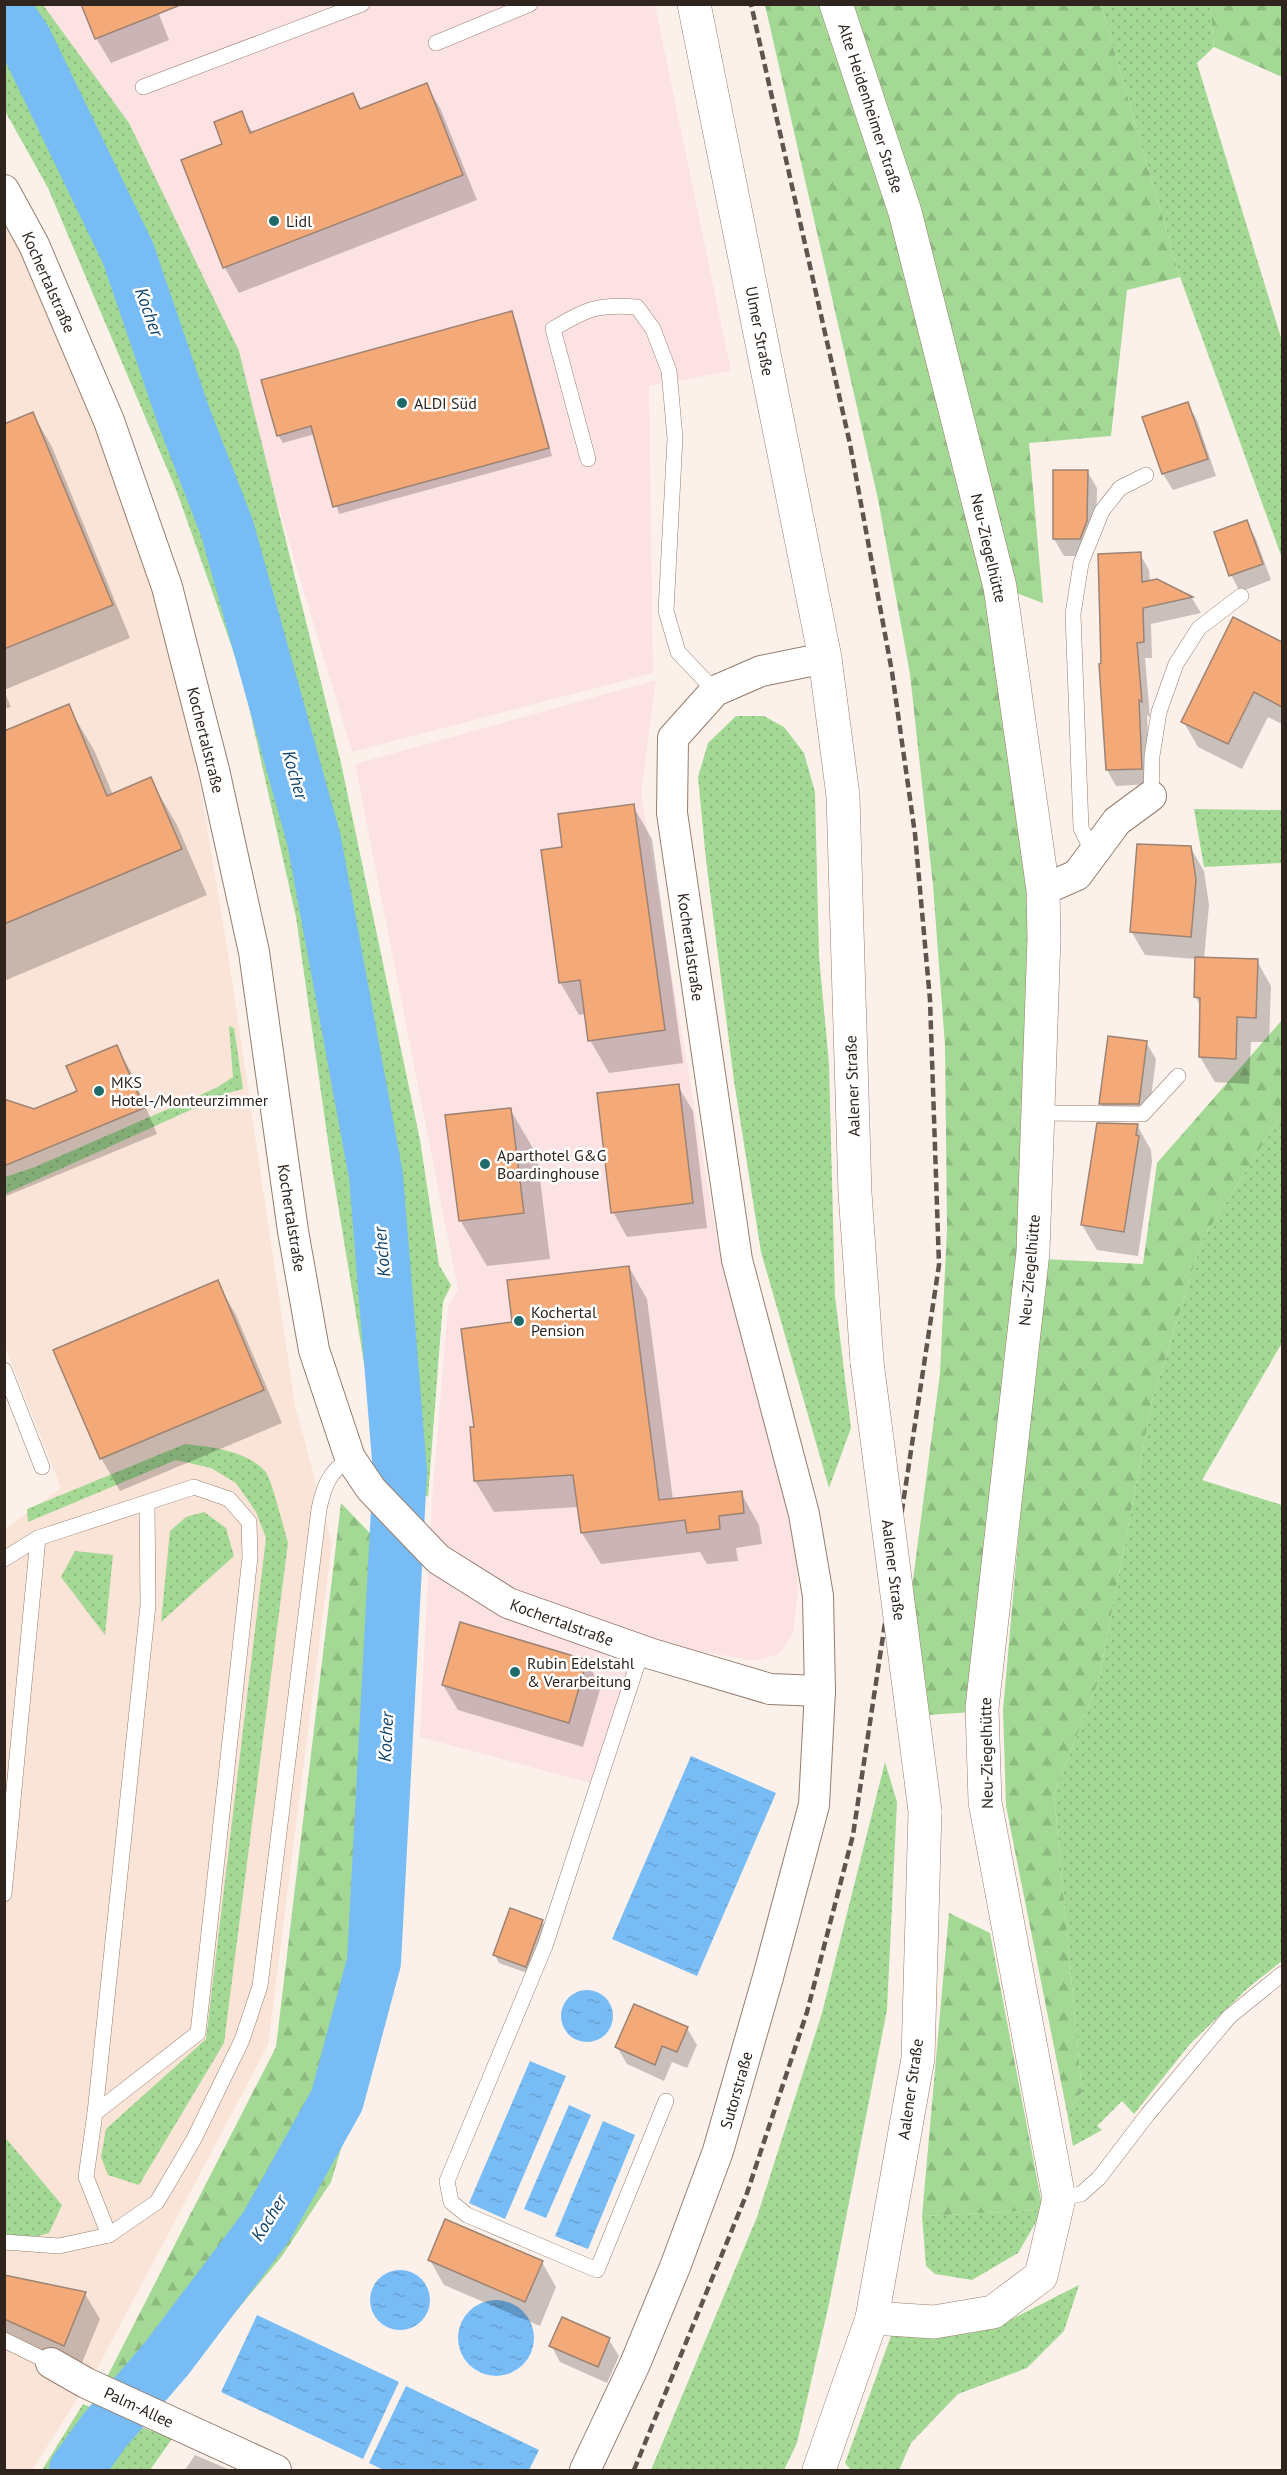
<svg xmlns="http://www.w3.org/2000/svg" width="1287" height="2475" viewBox="0 0 1287 2475" font-family="'PT Sans',sans-serif">
<style>
.commercial{fill:#fde2e4}
.built{fill:#fae4d7}
.grass{fill:url(#grass-dots)}
.forest{fill:url(#forest-firs)}
.water{fill:url(#water-ripples)}
.shadow{fill:#0003}
.lines{fill:none;stroke-linecap:round;stroke-linejoin:round}
.stream{stroke:#78bcf6;stroke-width:9}
.river{stroke:#78bcf6;stroke-width:54}
.building{fill:#f4a978;stroke:#9d8373;stroke-width:1.5}
.lane-casing{stroke:#967d6c;stroke-width:16}
.street-casing{stroke:#967d6c;stroke-width:32}
.secondary-casing{stroke:#967d6c;stroke-width:34}
.lane{stroke:#fff;stroke-width:15}
.street{stroke:#fff;stroke-width:30}
.secondary{stroke:#fff;stroke-width:33}
.rail{stroke:#5f544e;stroke-width:4.5;stroke-dasharray:9 4.5;stroke-linecap:butt}
.secondary-bridge-casing{stroke:#967d6c;stroke-width:34;stroke-linecap:butt}
.secondary-bridge{stroke:#fff;stroke-width:33}
.poi-dot{fill:#1e6b6a;stroke:#fff;stroke-width:2}
.labels{text-anchor:middle;stroke-width:5;stroke-linejoin:round;paint-order:stroke}
.street-label{font-size:16px;fill:#2f241e;stroke:#fff}
.poi-label{font-size:16px;fill:#2f241e;stroke:#fff;text-anchor:start}
.water-label{font-size:18px;font-style:italic;fill:#104369;stroke:#fff}
</style>
<defs>
<pattern id="grass-dots" width="8" height="8" patternUnits="userSpaceOnUse" patternTransform="scale(1.5)"><rect width="8" height="8" fill="#a3d994"/><path d="M2 2h.1M6 6h.1" fill="none" stroke="#8dba7f" stroke-width="1.8" stroke-linecap="round"/></pattern>
<pattern id="forest-firs" width="22" height="20" patternUnits="userSpaceOnUse" patternTransform="scale(1.5)"><rect width="22" height="20" fill="#a3d994"/><path d="M5 1l3.5 6h-7zM16 11l3.5 6h-7z" fill="#8dba7f"/></pattern>
<pattern id="water-ripples" width="26" height="14" patternUnits="userSpaceOnUse" patternTransform="scale(1.5)"><rect width="26" height="14" fill="#78bcf6"/><path d="M2 4q2-2 4 0t4 0M15 11q2-2 4 0t4 0" fill="none" stroke="#68a1d2"/></pattern>
</defs>
<rect width="100%" height="100%" fill="#fcf1ea"/>
<g class="commercial">
<polygon points="35,5 655,5 731,371 649,386 653,673 352,752 237,369"/>
<polygon points="656,680 641,793 718,1246 793,1513 798,1592 793,1633 779,1654 755,1661 641,1641 590,1783 420,1737 432,1499 448,1307 458,1290 355,764"/>
</g>
<polygon class="built" points="4,213 96,422 155,589 191,731 228,953 295,1405 332,1543 268,2045 99,2365 32,2470 4,2470 4,1530 61,1488 4,1344"/>
<g class="grass">
<polygon points="4,5 43,5 129,123 239,351 341,763 420,1140 439,1265 451,1285 443,1302 428,1497 410,1482 372,1412 331,1162 296,917 242,676 177,492 48,188 5,111"/>
<polygon points="1101,5 1210,5 1214,47 1197,63 1282,341 1282,558 1180,277"/>
<polygon points="736,716 764,716 784,727 804,753 815,792 819,956 829,1064 835,1296 851,1428 829,1488 761,1252 734,1081 706,860 698,777 708,743"/>
<polygon points="1194,809 1282,810 1282,863 1204,867"/>
<polygon points="229,1026 234,1028 243,1089 228,1093 5,1194 5,1177 35,1167 216,1088 233,1077"/>
<polygon points="1282,1114 1282,1343 1202,1480 1282,1505 1282,1961 1249,1987 1190,2044 1134,2114 1122,2101 1097,2126 1102,2130 1073,2146 1067,2112 1082,2092 1054,1794 1099,1679 1152,1401 1202,1240"/>
<path d="M185,1444C211,1447 245,1450 265,1471C272,1479 284,1530 288,1543L224,2043L139,2185L108,2175L101,2157L106,2129L206,2039L266,1538L256,1512L236,1483L211,1468L176,1460L28,1522L27,1509Z"/>
<polygon points="204,1512 226,1528 234,1556 161,1622 170,1531 186,1517"/>
<polygon points="75,1551 113,1555 105,1635 61,1577"/>
<polygon points="885,1762 897,1802 887,2010 829,2304 797,2443 784,2470 651,2470 757,2217 822,2013"/>
<polygon points="4,2136 62,2205 49,2233 15,2242 5,2233"/>
<polygon points="1043,2210 1018,2253 972,2280 935,2274 926,2266 922,2216"/>
<polygon points="1079,2285 1064,2331 1027,2368 958,2394 911,2443 899,2470 851,2470 845,2463 892,2333 1000,2325"/>
<polygon points="83,2404 172,2439 150,2470 42,2470"/>
</g>
<g class="forest">
<polygon points="765,5 1101,5 1180,277 1127,290 1111,436 1029,443 1043,603 1000,587 989,591 1031,894 1021,1252 972,1712 928,1715 911,1595 940,1373 947,1229 945,1046 933,885 910,674 878,499"/>
<polygon points="1210,5 1282,5 1282,77 1214,47"/>
<polygon points="1282,1020 1282,1114 1202,1240 1152,1401 1099,1679 1054,1794 1082,2092 1067,2112 1006,1806 1003,1710 1043,1259 1143,1264 1157,1163"/>
<polygon points="341,1503 413,1578 391,1984 331,2182 282,2256 169,2392 107,2377 276,2047"/>
<polygon points="949,1913 990,1933 1043,2210 922,2216"/>
</g>
<g class="water">
<polygon points="691,1756 776,1793 697,1976 612,1939"/>
<circle cx="587" cy="2016" r="26"/>
<polygon points="530,2061 566,2076 505,2219 469,2203"/>
<polygon points="569,2105 591,2115 546,2218 524,2209"/>
<polygon points="603,2121 635,2135 588,2249 555,2236"/>
<circle cx="400" cy="2300" r="30"/>
<circle cx="496" cy="2338" r="38"/>
<polygon points="257,2315 399,2382 363,2459 221,2392"/>
<polygon points="406,2386 539,2450 529,2470 384,2470 369,2463"/>
</g>
<g class="shadow">
<polygon points="83,4 155,4 169,40 111,63 96,38"/>
<polygon points="427,85 441,110 477,200 239,293 225,268 183,161 224,145 241,113 253,133 353,95 362,110"/>
<polygon points="511,313 516,321 552,456 339,514 315,434 283,443 278,435"/>
<polygon points="1188,404 1197,420 1216,476 1173,490 1163,474 1144,418"/>
<polygon points="33,414 52,447 130,638 4,690 4,426"/>
<polygon points="1087,471 1097,488 1096,539 1089,556 1064,556 1054,539"/>
<polygon points="1247,522 1256,539 1271,580 1240,592 1231,575"/>
<polygon points="1140,554 1149,570 1150,582 1157,581 1192,598 1201,613 1151,624 1152,658 1145,658 1150,717 1147,715 1150,784 1116,786 1107,770"/>
<polygon points="1234,619 1282,643 1282,724 1268,717 1242,769 1198,747 1183,721"/>
<polygon points="4,691 11,707 4,709"/>
<polygon points="68,706 95,752 113,795 150,779 177,825 207,895 4,981 4,733"/>
<polygon points="633,806 652,839 683,1063 609,1073 590,1040 586,1014 579,1015 560,982 564,849"/>
<polygon points="1190,847 1204,871 1209,905 1204,959 1257,961 1271,986 1269,1042 1251,1042 1249,1084 1215,1082 1200,1057 1201,1007 1195,996 1196,959 1145,955 1131,931"/>
<polygon points="1146,1042 1156,1059 1148,1121 1111,1120 1101,1104"/>
<polygon points="117,1047 131,1072 157,1134 4,1197 4,1104 34,1111 79,1092"/>
<polygon points="678,1086 693,1111 707,1228 627,1237 613,1212"/>
<polygon points="510,1109 537,1155 550,1259 487,1266 460,1220"/>
<polygon points="1137,1125 1151,1150 1152,1162 1138,1256 1097,1250 1082,1225"/>
<polygon points="629,1267 647,1299 673,1500 741,1493 759,1525 762,1544 736,1548 738,1561 707,1564 700,1552 601,1564 582,1533 579,1507 494,1512 475,1481 475,1428 513,1324"/>
<polygon points="217,1282 236,1315 282,1423 120,1491 101,1458"/>
<polygon points="586,1661 601,1686 583,1747 458,1710 443,1685"/>
<polygon points="542,1921 547,1929 530,1974 499,1963 495,1955"/>
<polygon points="687,2028 697,2045 687,2068 672,2062 664,2081 627,2064 617,2047"/>
<polygon points="430,2260 542,2262 556,2287 540,2326 444,2285"/>
<polygon points="4,2276 85,2294 100,2319 79,2370 4,2337"/>
<polygon points="562,2319 609,2340 619,2356 607,2383 560,2362 551,2345"/>
<polygon points="195,2455 230,2470 185,2470"/>
</g>
<g class="lines">
<polyline class="stream" points="88,2429 105,2430"/>
<polyline class="river" points="4,9 25,40 128,253 184,417 227,528 314,840 376,1176 400,1472 374,1962 337,2100 266,2227 167,2358 105,2430 76,2470"/>
</g>
<g class="building">
<polygon points="81,4 178,4 178,6 95,39"/>
<polygon points="427,83 463,175 223,268 181,160 222,144 214,122 242,111 250,133 353,93 360,109"/>
<polygon points="512,311 549,448 333,507 311,426 277,436 261,380"/>
<polygon points="1188,402 1208,459 1162,474 1142,417"/>
<polygon points="33,412 113,605 4,649 4,424"/>
<polygon points="1053,470 1088,470 1087,521 1080,539 1053,539"/>
<polygon points="1247,520 1263,564 1229,576 1214,532"/>
<polygon points="1141,552 1142,582 1157,579 1193,597 1143,608 1144,642 1137,643 1142,702 1139,700 1142,769 1106,770 1099,664 1101,663 1098,554"/>
<polygon points="1233,617 1282,642 1282,707 1254,692 1228,744 1181,722"/>
<polygon points="69,704 107,796 151,777 182,849 4,924 4,731"/>
<polygon points="634,804 665,1030 588,1041 580,980 559,983 541,850 562,847 558,814"/>
<polygon points="1137,844 1191,846 1196,880 1191,937 1130,932"/>
<polygon points="1195,957 1258,959 1256,1018 1237,1017 1236,1059 1199,1057 1200,998 1194,997"/>
<polygon points="1108,1036 1147,1041 1139,1104 1099,1104"/>
<polygon points="117,1045 144,1108 4,1166 4,1099 34,1109 77,1091 66,1066"/>
<polygon points="679,1084 693,1203 611,1213 597,1093"/>
<polygon points="511,1108 524,1213 459,1221 445,1115"/>
<polygon points="1097,1123 1138,1124 1136,1135 1139,1136 1124,1232 1081,1225"/>
<polygon points="629,1266 659,1500 742,1491 744,1513 719,1516 720,1529 687,1533 685,1520 581,1533 573,1475 474,1481 470,1427 474,1427 461,1329 512,1322 507,1280"/>
<polygon points="218,1280 264,1390 100,1459 53,1350"/>
<polygon points="460,1622 587,1660 569,1723 442,1685"/>
<polygon points="510,1908 543,1920 526,1967 493,1955"/>
<polygon points="634,2004 688,2027 677,2052 662,2046 655,2065 615,2047"/>
<polygon points="445,2219 543,2261 525,2302 428,2260"/>
<polygon points="4,2275 86,2292 64,2346 4,2319"/>
<polygon points="562,2317 610,2338 598,2367 549,2346"/>
</g>
<g class="lines">
<g class="lane-casing">
<g id="lane">
<polyline points="436,43 530,4"/>
<polyline points="143,87 362,4"/>
<path d="M588,459L553,329C586,309 597,304 637,307L653,329L669,371L675,438L666,611L678,652L715,691"/>
<polyline points="1151,796 1152,756 1159,712 1176,664 1199,628 1241,596"/>
<polyline points="1093,853 1081,828 1073,614 1081,563 1102,511 1120,488 1146,475"/>
<polyline points="1038,1113 1143,1114 1178,1076"/>
<polyline points="4,1370 42,1467"/>
<polyline points="4,1559 38,1538 194,1487 229,1499 249,1522 250,1557 198,2033 95,2113 86,2177 109,2235"/>
<polyline points="642,1650 545,1946 447,2181 451,2202 467,2215 597,2270 666,2101"/>
<polyline points="4,1894 38,1538"/>
<polyline points="95,2113 148,1605 147,1503"/>
<polyline points="1059,2198 1081,2194 1099,2178 1148,2114 1229,2017 1282,1974"/>
<path d="M4,2242L59,2246L109,2235L157,2202L194,2139L242,2040L260,1986L319,1509C324,1486 329,1472 350,1458"/>
<polyline points="4,2340 51,2363"/>
</g>
</g>
<g class="street-casing">
<g id="street">
<polyline points="4,190 34,245 109,421 167,587 214,770 254,952 293,1231 314,1350 350,1458 371,1489 438,1559 508,1603 652,1654 770,1689 820,1691"/>
<polyline points="1043,890 1077,875 1117,821 1151,796"/>
<polyline points="51,2363 86,2383 276,2470"/>
<polyline points="585,2470 635,2364 675,2267 718,2151 768,1977 814,1805 820,1691 818,1596 804,1514 737,1260 672,813 673,738 715,691 761,671 825,658"/>
</g>
</g>
<g class="secondary-casing">
<g id="secondary">
<polyline points="694,4 825,658 843,796 855,1193 867,1362"/>
<polyline points="836,4 905,212 1000,587 1043,890 1044,938 1033,1252 982,1708 985,1802 1059,2198 1041,2276 993,2312 934,2322 872,2318"/>
<polyline points="819,2470 872,2318 918,2058 925,1811"/>
</g>
</g>
<use href="#lane" class="lane"/>
<use href="#street" class="street"/>
<use href="#secondary" class="secondary"/>
<polyline class="rail" points="634,2470 747,2193 807,2012 853,1835 939,1265 930,1000 915,834 892,672 850,444 751,4"/>
<g class="secondary-bridge-casing">
<polyline id="secondary-bridge" points="867,1362 925,1811"/>
</g>
<use href="#secondary-bridge" class="secondary-bridge"/>
</g>
<g class="poi-dot">
<circle cx="274" cy="221" r="6"/>
<circle cx="402" cy="403" r="6"/>
<circle cx="99" cy="1091" r="6"/>
<circle cx="485" cy="1164" r="6"/>
<circle cx="519" cy="1321" r="6"/>
<circle cx="515" cy="1672" r="6"/>
</g>
<g class="labels">
<g class="street-label">
<text transform="translate(871 108) rotate(72)" y="6">Alte Heidenheimer Straße</text>
<text transform="translate(49 282) rotate(66)" y="6">Kochertalstraße</text>
<text transform="translate(760 331) rotate(79)" y="6">Ulmer Straße</text>
<text transform="translate(989 548) rotate(77)" y="6">Neu-Ziegelhütte</text>
<text transform="translate(206 740) rotate(76)" y="6">Kochertalstraße</text>
<text transform="translate(691 947) rotate(82)" y="6">Kochertalstraße</text>
<text transform="translate(852 1086) rotate(-92)" y="6">Aalener Straße</text>
<text transform="translate(292 1218) rotate(81)" y="6">Kochertalstraße</text>
<text transform="translate(1029 1270) rotate(-85)" y="6">Neu-Ziegelhütte</text>
<text transform="translate(894 1570) rotate(83)" y="6">Aalener Straße</text>
<text transform="translate(562 1622) rotate(20)" y="6">Kochertalstraße</text>
<text transform="translate(986 1753) rotate(-91)" y="6">Neu-Ziegelhütte</text>
<text transform="translate(910 2089) rotate(-82)" y="6">Aalener Straße</text>
<text transform="translate(736 2090) rotate(-74)" y="6">Sutorstraße</text>
<text transform="translate(139 2407) rotate(25)" y="6">Palm-Allee</text>
</g>
<g class="poi-label">
<text x="286" y="227">Lidl</text>
<text x="414" y="409">ALDI Süd</text>
<text x="111" y="1088">MKS<tspan x="111" dy="18">Hotel-/Monteurzimmer</tspan></text>
<text x="497" y="1161">Aparthotel G&amp;G<tspan x="497" dy="18">Boardinghouse</tspan></text>
<text x="531" y="1318">Kochertal<tspan x="531" dy="18">Pension</tspan></text>
<text x="527" y="1669">Rubin Edelstahl<tspan x="527" dy="18">&amp; Verarbeitung</tspan></text>
</g>
<g class="water-label">
<text transform="translate(149 312) rotate(70)" y="6">Kocher</text>
<text transform="translate(295 775) rotate(74)" y="6">Kocher</text>
<text transform="translate(382 1252) rotate(-95)" y="6">Kocher</text>
<text transform="translate(386 1737) rotate(-87)" y="6">Kocher</text>
<text transform="translate(269 2218) rotate(-58)" y="6">Kocher</text>
</g>
</g>
<rect width="1287" height="2475" fill="none" stroke="#2f241e" stroke-width="12"/>
</svg>
